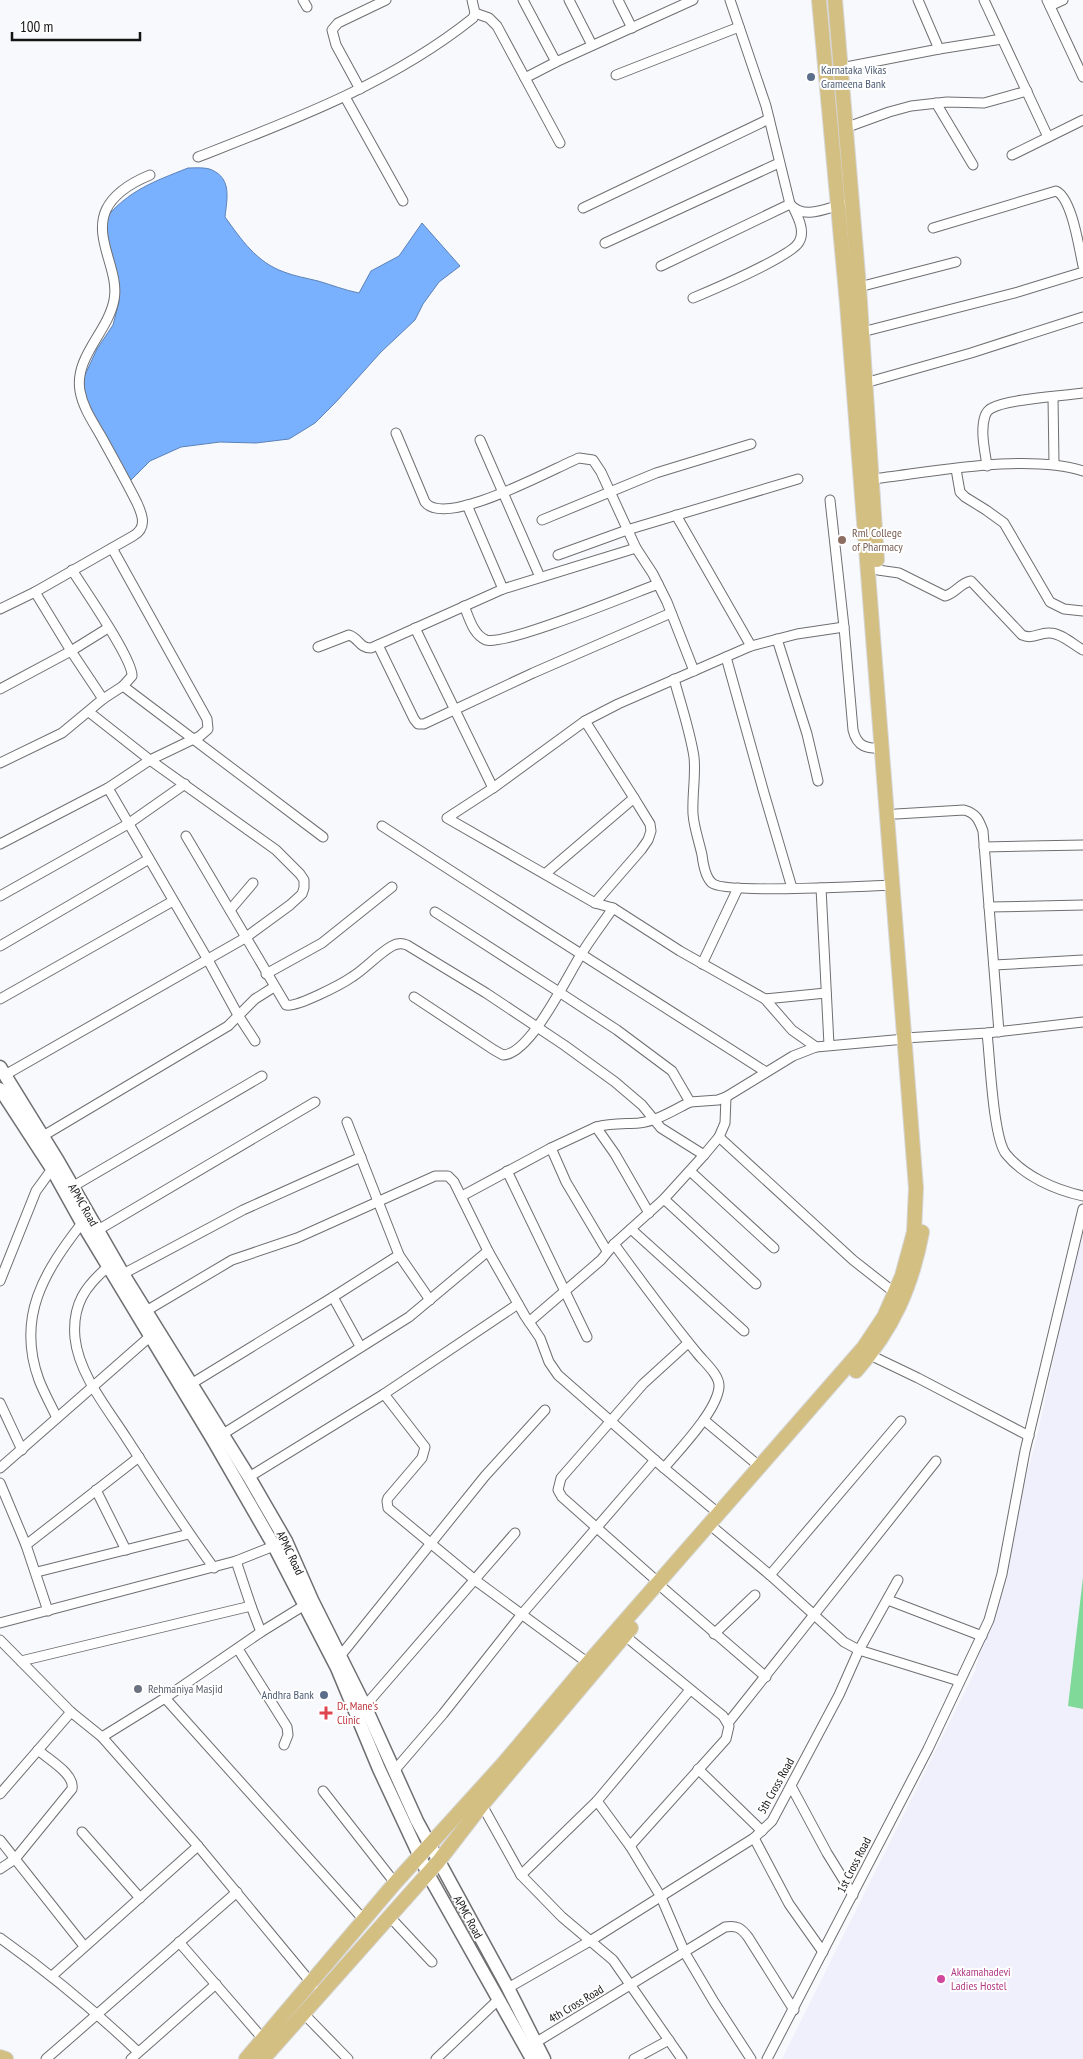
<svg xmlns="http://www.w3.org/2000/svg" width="1083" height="2059" viewBox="0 0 1083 2059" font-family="'PT Sans Narrow',sans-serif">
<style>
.built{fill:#f0f0fc}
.forest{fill:#81d999}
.water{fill:#7ab1fe;stroke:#5b82b8}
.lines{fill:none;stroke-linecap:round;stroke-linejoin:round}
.street-casing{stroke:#6f6f72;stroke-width:11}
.secondary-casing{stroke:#6f6f72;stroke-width:15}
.primary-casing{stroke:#d5d5d5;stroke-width:16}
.street{stroke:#fff;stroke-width:9}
.secondary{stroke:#fff;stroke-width:12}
.primary{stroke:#d4bf83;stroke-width:14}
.service-dot{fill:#5c6f8a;stroke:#fff;stroke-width:2}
.education-dot{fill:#8d6e63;stroke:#fff;stroke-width:2}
.worship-dot{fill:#6b7280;stroke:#fff;stroke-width:2}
.health-dot{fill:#e0444e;stroke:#fff;stroke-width:2}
.hotel-dot{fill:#d1479c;stroke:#fff;stroke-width:2}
.labels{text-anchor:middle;stroke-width:4;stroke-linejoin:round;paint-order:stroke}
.service-label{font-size:12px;fill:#4e5e75;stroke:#fff;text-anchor:start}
.education-label{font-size:12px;fill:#785e54;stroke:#fff;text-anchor:start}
.street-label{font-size:12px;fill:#141415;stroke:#fff}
.worship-label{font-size:12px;fill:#5b616d;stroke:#fff;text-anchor:start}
.health-label{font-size:12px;fill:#be3a42;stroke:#fff;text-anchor:start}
.hotel-label{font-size:12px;fill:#b23c85;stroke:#fff;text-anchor:start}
</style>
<rect width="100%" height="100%" fill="#f8f9fd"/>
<polygon class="built" points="1083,1220 1083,2059 782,2059 975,1671 1038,1432"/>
<polygon class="forest" points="1083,1577 1083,1709 1068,1706"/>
<path class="water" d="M188,168C195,168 206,167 212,170C232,179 227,199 225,217C241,239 256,262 284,272C294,276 306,278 318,281C332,285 344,290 359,293L371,271L399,256L422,223L460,266L439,282L423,304L415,320L381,352L336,402L315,423L289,439L256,443L220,442L181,447L150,461L130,481L83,402L84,377L97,349L113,325L119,302L116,276L108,255L104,220C129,190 153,182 188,168Z"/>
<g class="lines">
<g class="street-casing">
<g id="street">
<polyline points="303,0 307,7"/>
<polyline points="523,0 556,62"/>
<polyline points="569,0 592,45"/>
<polyline points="618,0 632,28"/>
<path d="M730,0L766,106L790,204C803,220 825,209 843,204"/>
<polyline points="918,0 939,49"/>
<polyline points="984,0 1048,137"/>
<polyline points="1047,0 1083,77"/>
<polyline points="1050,6 1063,0"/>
<polyline points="475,13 489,18 497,26 560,143"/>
<polyline points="841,68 939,49 1002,39"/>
<polyline points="616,75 739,27"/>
<polyline points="525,78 556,62 693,0"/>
<polyline points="360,89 336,45 332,30 338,23 386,0"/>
<polyline points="345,97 403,201"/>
<polyline points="936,103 973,165"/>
<polyline points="845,128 889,112 911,106 947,102 984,103 1027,91"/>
<polyline points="1012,155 1083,120"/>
<path d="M198,157C293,120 392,83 473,18L475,13L472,0"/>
<polyline points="583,208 769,119"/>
<path d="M933,228L1056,191C1072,198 1079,248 1083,266"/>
<polyline points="605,243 779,163"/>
<polyline points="661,266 790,204"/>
<polyline points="859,287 956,262"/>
<path d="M693,298C712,290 792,256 799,242C805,232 799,219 794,209"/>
<polyline points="862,332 1018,292 1083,272"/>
<polyline points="865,383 971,353 1083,317"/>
<polyline points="1053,397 1054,464"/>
<path d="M396,433L425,502C445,529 554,468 579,458L593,460L601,472L636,548L653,574L667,602L694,671"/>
<polyline points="480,440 540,577"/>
<path d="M987,466C985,451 980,431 985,416C986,413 989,409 992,408C1007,399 1063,396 1083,393"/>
<polyline points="956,469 960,492 965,497 986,510 1004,523 1050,602 1064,609 1083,611"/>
<path d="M872,479C933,472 1026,453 1083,471"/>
<path d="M830,500L844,627L853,730C857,747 867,749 883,748"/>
<polyline points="467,505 503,589"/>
<polyline points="676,515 751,646"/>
<polyline points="542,520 656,473 751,444"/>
<polyline points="558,555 627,530 798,479"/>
<path d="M878,570L899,573L945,596C956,593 960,583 971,581L1022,635C1033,640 1039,632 1050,633C1061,633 1074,645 1083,650"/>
<polyline points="35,592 71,651 103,699"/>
<path d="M464,606C469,617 473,635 486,640C506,646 631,594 658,584"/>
<path d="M0,609L35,592L133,536C147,528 143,516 137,503C126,481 113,458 101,436C93,422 83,408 80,391C74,357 108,332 114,300C120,271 93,239 106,210C114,193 133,182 150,175"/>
<polyline points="415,628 493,788"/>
<polyline points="777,639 807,734 818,781"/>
<polyline points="378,645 414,719 418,724 424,724 533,673 671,613"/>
<path d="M318,647L349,635C359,638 359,648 371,648L503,589L636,548"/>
<polyline points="726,657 764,793 792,888"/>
<path d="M674,679C681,705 690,731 694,757C696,775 692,795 693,814C694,828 699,841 702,855C703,863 705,877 712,883C724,894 868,886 893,885"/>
<polyline points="123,686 323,837"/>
<polyline points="0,689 71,651 108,628"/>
<polyline points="585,721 634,798 650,824 651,831 648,840 641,850 595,903"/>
<path d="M0,763L62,733L103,699L123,686L132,676C133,659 84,589 72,570"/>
<polyline points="108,788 208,960 238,1015 255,1041"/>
<path d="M896,814L964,810C976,813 979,820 983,831L999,1032"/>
<path d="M382,826C509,909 638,990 766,1072"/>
<path d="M186,836L286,1005C296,1008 342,984 352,977C366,968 378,954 392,946C397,943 402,943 407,945L486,993L564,1045L615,1082L642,1105L661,1128L704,1155"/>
<polyline points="0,844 108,788 150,760 200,736 208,729 207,719 112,548"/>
<polyline points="984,847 1083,845"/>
<polyline points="545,874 634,798"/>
<polyline points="821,888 829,1045"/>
<polyline points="0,896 128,824 185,784"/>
<polyline points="989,907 1083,905"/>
<polyline points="230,910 253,883"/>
<polyline points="435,912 559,992 617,1030 672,1071 690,1102 718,1100 726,1097 793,1056 816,1047 905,1039"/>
<polyline points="0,946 149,859"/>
<polyline points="702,964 738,888"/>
<polyline points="994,965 1083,960"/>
<polyline points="266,974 322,943 392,887"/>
<path d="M414,997L494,1050L503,1055C531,1054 567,976 582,953C591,938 603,923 613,908"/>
<polyline points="0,999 173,901"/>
<polyline points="765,999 826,993"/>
<path d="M987,1033C990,1058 993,1138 1006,1154C1025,1177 1056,1190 1083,1196"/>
<polyline points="905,1038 987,1033 1083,1022"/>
<polyline points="816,1047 792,1030 765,999 680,951 613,908 595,903 447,818 493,788 585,721 618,704 751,646 797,634 844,627"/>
<polyline points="5,1075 245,938 290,905 302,894 304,888 304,880 300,874 276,850 150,760 89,712"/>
<polyline points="347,1122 399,1255 430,1300"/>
<path d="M596,1127C611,1123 624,1124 639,1123C657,1121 674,1110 690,1102"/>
<polyline points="43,1136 228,1026 255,999 274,987"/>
<polyline points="719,1137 853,1260 895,1293"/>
<polyline points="551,1148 566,1182 607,1251"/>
<polyline points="507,1171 587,1337"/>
<polyline points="690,1171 774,1248"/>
<polyline points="72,1187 262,1076"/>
<polyline points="462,1196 551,1148 596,1127 615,1154 649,1213"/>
<polyline points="664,1199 756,1284"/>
<polyline points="631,1229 744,1331"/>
<polyline points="98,1230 315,1102"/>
<path d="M614,1244C641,1281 668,1318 697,1353C704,1362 720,1375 719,1387C717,1411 679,1450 664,1468"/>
<path d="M109,1266C85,1286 72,1305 75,1338C79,1375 108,1409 127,1439C155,1482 183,1526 214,1568"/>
<polyline points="123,1274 243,1210 361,1157"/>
<polyline points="0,1281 36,1191 52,1169"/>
<polyline points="333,1297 360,1346"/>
<polyline points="146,1311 232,1260 297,1238 435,1176 448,1176 454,1182 488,1251 525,1316 540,1338 549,1362 558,1375 664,1468 718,1513"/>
<polyline points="529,1322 601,1260 614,1244 664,1199 704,1155 719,1137 725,1123 726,1097"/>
<polyline points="688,1343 643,1384 561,1478 558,1490 562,1497 658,1582 664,1589 766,1677"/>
<polyline points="870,1355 918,1378 1029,1436"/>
<polyline points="191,1384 333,1297 399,1255"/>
<polyline points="384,1394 425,1447 422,1458 388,1498 387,1501 388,1508 475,1580 588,1663"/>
<polyline points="0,1403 22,1450"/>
<path d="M57,1418C51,1405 44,1393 39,1380C16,1317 44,1272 82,1223"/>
<polyline points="704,1420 759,1466"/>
<polyline points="223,1434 409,1317 488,1251"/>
<polyline points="0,1468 154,1333"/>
<polyline points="249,1477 384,1394 518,1304"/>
<polyline points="0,1483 26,1545 48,1611"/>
<polyline points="96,1490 126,1550"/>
<polyline points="709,1524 770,1575 844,1642 859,1650 959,1681"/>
<polyline points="26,1545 139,1457"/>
<polyline points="236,1561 251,1606"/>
<polyline points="37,1572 189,1534"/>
<polyline points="770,1575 901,1421"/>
<polyline points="888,1600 982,1636"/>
<polyline points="0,1623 236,1561 279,1544"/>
<polyline points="714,1634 755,1595"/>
<polyline points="0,1640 71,1712 102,1737 198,1846 313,1985"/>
<polyline points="238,1649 287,1727 288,1735 284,1745"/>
<polyline points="341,1655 485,1476 545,1410"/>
<polyline points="21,1661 251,1606 261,1632 308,1603"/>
<polyline points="165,1698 364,1920"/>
<polyline points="365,1706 515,1533"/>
<polyline points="728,1723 936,1461"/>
<polyline points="102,1737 165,1698 261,1632"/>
<polyline points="698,1769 762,1831"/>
<polyline points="394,1771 443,1714 522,1614 655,1460"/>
<polyline points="791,1786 827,1853 853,1895"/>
<polyline points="323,1791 395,1883"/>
<polyline points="0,1794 71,1712"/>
<polyline points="597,1801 690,1690"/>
<polyline points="482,1805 521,1875 597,1801 630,1846 726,1739 729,1726 723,1716 624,1635"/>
<polyline points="82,1832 140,1898"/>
<polyline points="754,1838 789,1904 823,1952"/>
<polyline points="0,1840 84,1946"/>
<polyline points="630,1846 661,1897 685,1953 714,2002 751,2059"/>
<path d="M0,1869L15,1859L72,1789C75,1774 49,1760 38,1750"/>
<polyline points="521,1875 562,1917 613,1960 682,2059"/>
<polyline points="389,1916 432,1962"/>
<path d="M0,1938C49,1973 94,2010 137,2051"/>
<polyline points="179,1942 263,2039"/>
<polyline points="52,1976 198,1846"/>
<polyline points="508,1988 590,1941 754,1838 772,1821 839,1695 859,1650 898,1580"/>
<polyline points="303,2013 348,2059"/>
<path d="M535,2043L725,1927C737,1925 741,1928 748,1937L794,2010"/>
<polyline points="46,2059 237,1892"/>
<polyline points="131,2059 216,1984"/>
<polyline points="436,2059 499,1999"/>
<polyline points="634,2059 669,2040"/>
<polyline points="767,2059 928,1749 989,1620 1002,1574 1025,1451 1083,1209"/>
</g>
</g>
<g class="secondary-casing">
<g id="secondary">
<polyline points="0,1067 58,1161 123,1274 249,1477 286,1541 312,1600 365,1706 417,1821 508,1988 544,2059"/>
<polyline points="0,1089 52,1169 82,1223 213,1440 274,1546 337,1668 379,1769 428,1874 532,2059"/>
</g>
</g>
<g class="primary-casing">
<g id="primary">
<polyline points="835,0 859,287 877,560"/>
<path d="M856,1371C893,1329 912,1286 922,1232"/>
<polyline points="0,2057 6,2059"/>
<polyline points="246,2059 395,1883 503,1764 588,1663 864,1347 884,1317 902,1276 914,1232 916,1188 847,304 819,0"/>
<polyline points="263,2059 438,1862 482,1805 631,1628"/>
</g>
</g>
<use href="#street" class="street"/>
<use href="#secondary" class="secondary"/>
<use href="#primary" class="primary"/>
</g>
<g class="service-dot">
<circle cx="811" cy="77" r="5"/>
<circle cx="324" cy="1695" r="5"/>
</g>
<circle class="education-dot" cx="842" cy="540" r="5"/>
<circle class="worship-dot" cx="138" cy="1689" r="5"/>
<path class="health-dot" d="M323.5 1705.5h5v5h5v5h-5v5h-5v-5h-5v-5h5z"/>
<circle class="hotel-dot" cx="941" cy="1979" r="5"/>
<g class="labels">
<g class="service-label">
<text x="821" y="74">Karnataka Vikas<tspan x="821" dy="14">Grameena Bank</tspan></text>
<text x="314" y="1699" text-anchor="end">Andhra Bank</text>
</g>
<g class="education-label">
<text x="852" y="537">Rml College<tspan x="852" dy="14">of Pharmacy</tspan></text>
</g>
<g class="street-label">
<text transform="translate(83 1205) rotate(60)" y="4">APMC Road</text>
<text transform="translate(290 1553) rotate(64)" y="4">APMC Road</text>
<text transform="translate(776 1786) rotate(-61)" y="4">5th Cross Road</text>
<text transform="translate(854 1865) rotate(-63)" y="4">1st Cross Road</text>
<text transform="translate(468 1917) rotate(61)" y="4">APMC Road</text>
<text transform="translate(576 2004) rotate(-31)" y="4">4th Cross Road</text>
</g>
<g class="worship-label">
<text x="148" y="1693">Rehmaniya Masjid</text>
</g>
<g class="health-label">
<text x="337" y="1710">Dr. Mane's<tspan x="337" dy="14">Clinic</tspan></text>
</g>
<g class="hotel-label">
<text x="951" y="1976">Akkamahadevi<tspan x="951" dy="14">Ladies Hostel</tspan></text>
</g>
</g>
<path d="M12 32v8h128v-8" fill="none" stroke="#141415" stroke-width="2.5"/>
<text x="20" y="32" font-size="15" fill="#141415" stroke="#ffffff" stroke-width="4" paint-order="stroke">100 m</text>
</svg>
